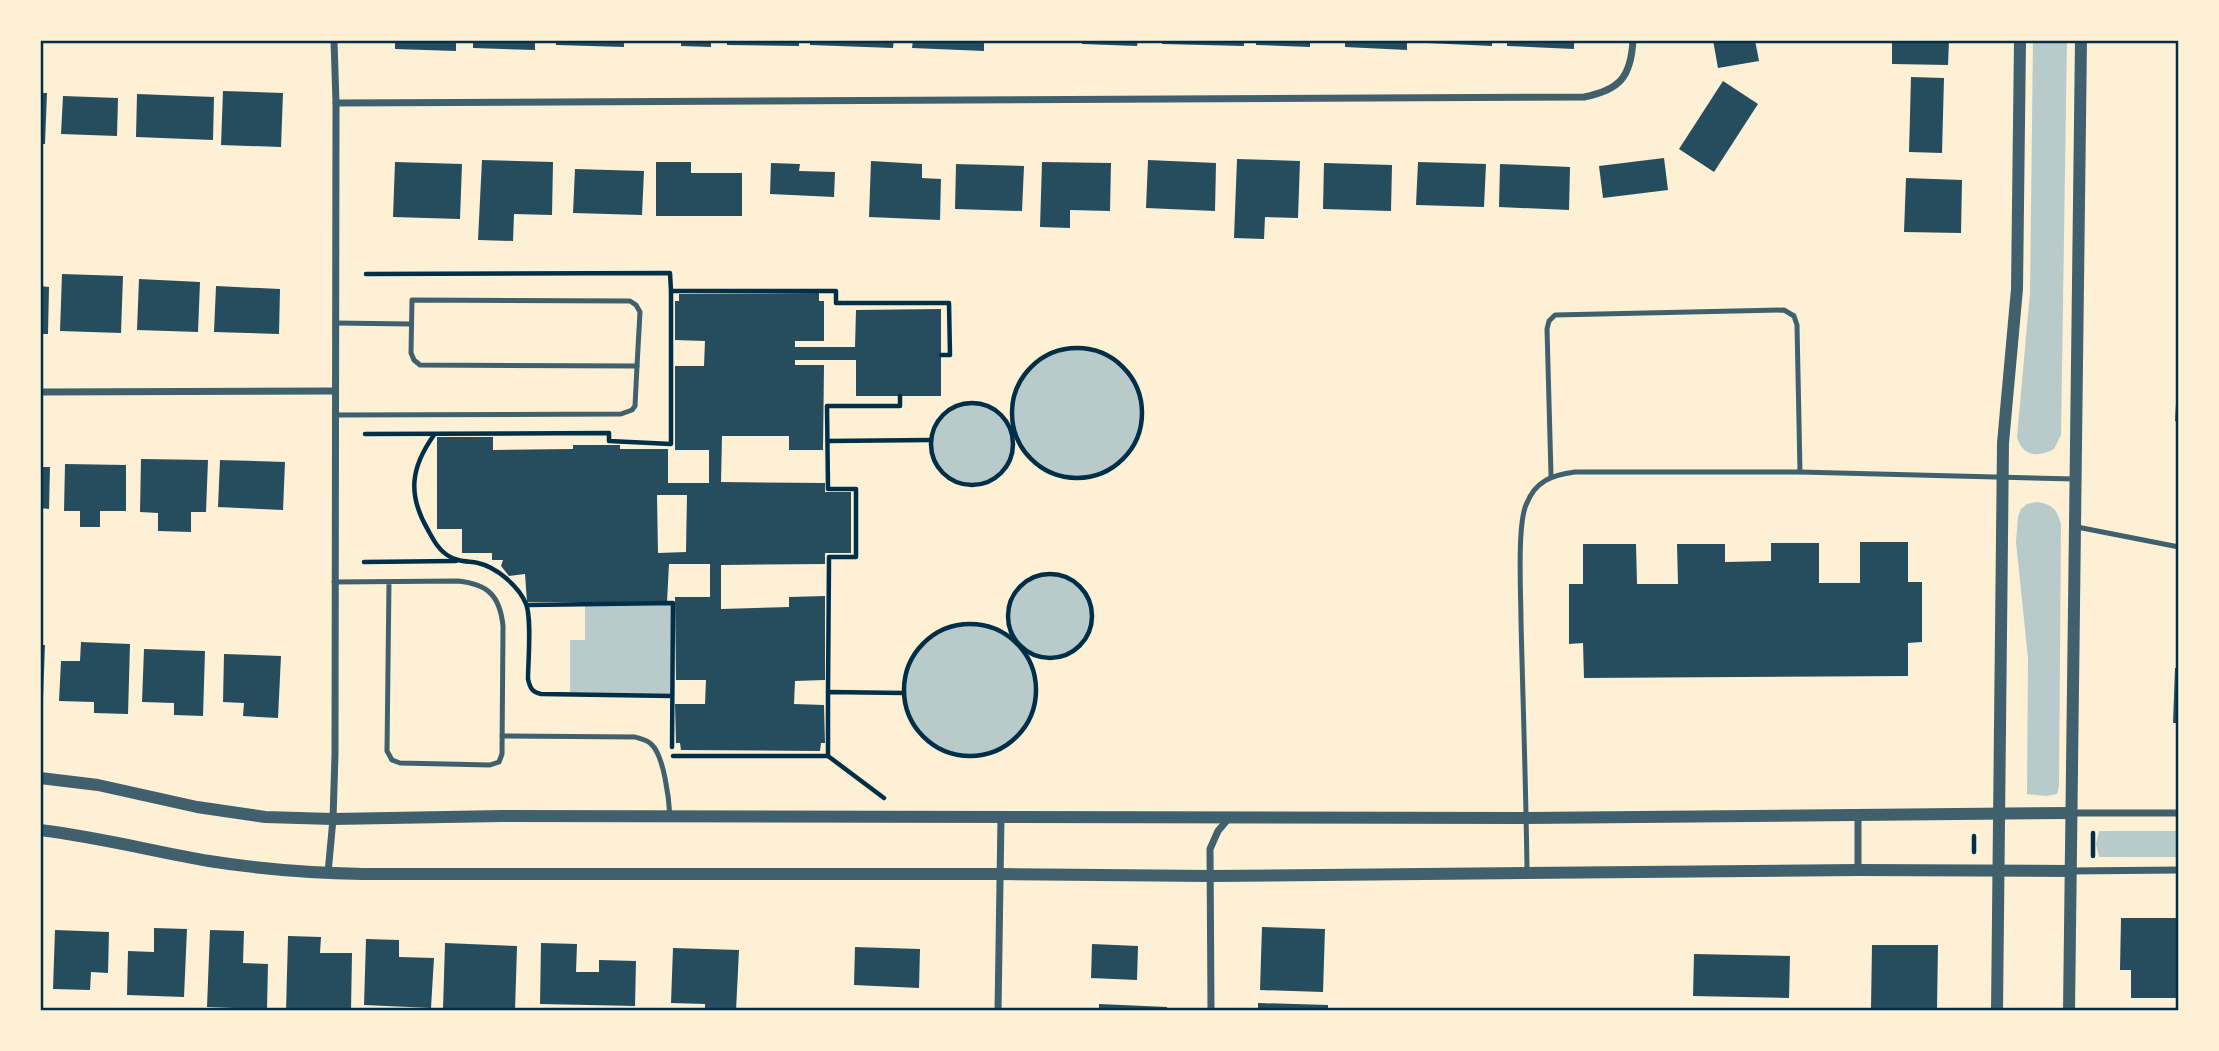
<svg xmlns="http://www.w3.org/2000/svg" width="2219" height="1051" viewBox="0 0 2219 1051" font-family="Lato,sans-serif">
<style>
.green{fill:#b9caca}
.building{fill:#264d5e;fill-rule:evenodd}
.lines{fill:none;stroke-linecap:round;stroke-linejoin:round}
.path{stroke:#003049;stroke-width:4.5}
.service{stroke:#3f606c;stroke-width:5}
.minor{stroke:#3f606c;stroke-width:7}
.tertiary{stroke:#3f606c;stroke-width:12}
.neatline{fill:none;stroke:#003049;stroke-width:2.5}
</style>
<rect width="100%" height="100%" fill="#fdf0d5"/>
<g class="green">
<path d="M2033,40H2067L2061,435L2054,449C2038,458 2022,456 2017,437L2030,293Z"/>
<path d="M1077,348C1090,350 1101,352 1112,359C1143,378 1152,424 1130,453C1107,481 1062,488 1034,463C1025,455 1019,444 1013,433C1013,451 1012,469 994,479C982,487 966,488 953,481C902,452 948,380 994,409C1002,414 1006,422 1012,429C1011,381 1029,355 1077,348Z"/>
<path d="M2037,502C2052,504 2058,510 2061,525L2059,786L2057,794L2046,796L2027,794L2028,658L2016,542L2018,517L2021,509L2027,504Z"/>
<path d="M1046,574C1124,579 1096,687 1023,649C1027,656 1032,665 1034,673C1042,708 1022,747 985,755C967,758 950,755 934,745C869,705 921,600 991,628C1001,632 1010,638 1018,644C997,613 1011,582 1046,574Z"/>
<polygon points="673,603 672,696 570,694 570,640 585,640 585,604"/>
<polygon points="2099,831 2179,831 2179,857 2099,857 2096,844"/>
</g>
<g class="building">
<polygon points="395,40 456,40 456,51 395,49"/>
<polygon points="473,40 535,40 535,50 473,48"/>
<polygon points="556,40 624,40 624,47 556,45"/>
<polygon points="681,40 711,40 711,47 681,46"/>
<polygon points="727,40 799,40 799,46 727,45"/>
<polygon points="810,40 894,40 893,48 810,45"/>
<polygon points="913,40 984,40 984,51 912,48"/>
<polygon points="1082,40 1138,40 1137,46 1082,44"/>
<polygon points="1162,40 1244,40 1244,46 1162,44"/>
<polygon points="1256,40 1310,40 1310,47 1256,45"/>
<polygon points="1345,40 1407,40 1407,50 1345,47"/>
<polygon points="1427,40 1492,40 1492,46 1427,43"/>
<polygon points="1507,40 1574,40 1574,49 1507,46"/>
<polygon points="1713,40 1755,40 1759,61 1718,68"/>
<polygon points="1892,40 1949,40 1948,65 1892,64"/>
<polygon points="1911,77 1944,78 1942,153 1909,152"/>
<polygon points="1723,81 1758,104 1714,172 1679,149"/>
<polygon points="223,91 283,93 281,147 221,145"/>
<polygon points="40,93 47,93 45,144 40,144"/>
<polygon points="137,94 214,97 213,140 136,137"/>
<polygon points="63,96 118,98 117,136 61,134"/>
<polygon points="1664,158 1668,190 1603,198 1599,166"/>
<polygon points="1237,159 1300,161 1298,218 1265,217 1264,239 1234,238"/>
<polygon points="482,160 553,162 552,215 514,214 513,241 478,240"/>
<polygon points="1148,160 1216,163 1215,211 1146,208"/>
<polygon points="871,161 922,164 922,178 941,179 940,220 869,217"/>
<polygon points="395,162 462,164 460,219 393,217"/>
<polygon points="656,162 691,162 691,173 742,173 742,216 656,216"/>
<polygon points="1042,162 1111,163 1110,211 1070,210 1070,228 1040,227"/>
<polygon points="1418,162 1486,164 1484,207 1416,205"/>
<polygon points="771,163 800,164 799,171 835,172 834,197 770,194"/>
<polygon points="1324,163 1392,165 1391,211 1323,209"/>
<polygon points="956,164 1024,166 1022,211 955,209"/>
<polygon points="1500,164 1570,167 1569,210 1499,207"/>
<polygon points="575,169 644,171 642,215 573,213"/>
<polygon points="1906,178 1962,180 1961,233 1904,232"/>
<polygon points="62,274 123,276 121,333 60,331"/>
<polygon points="139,279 200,282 198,332 137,330"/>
<polygon points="40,286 49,287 48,334 40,334"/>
<polygon points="216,286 280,289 279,334 214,332"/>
<path d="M819,293V301H824V341H795V347H855L856,310L941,309V396H856V360H795V365H824L823,450H789V436H722L721,482L825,483V492H851V553H825V564L721,565V609L789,607V597L825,596V680L795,681L794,704L824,705L825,743H821L820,751L681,750L680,743H676L675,704H705L706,680H676L675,597H710V564H669L667,602H527L525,574L509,576L501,566L503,560H492V553H462V529H437V437H493V450L573,449V445H620V449H668V483H709V450H675V366H704L705,341L675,340V301H679V294ZM657,495H687L686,552L658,553Z"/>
<polygon points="2177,384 2179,384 2179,422 2175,421"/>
<polygon points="141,459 208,460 206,512 191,512 191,532 158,531 158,513 140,512"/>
<polygon points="220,460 285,462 283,510 218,507"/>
<polygon points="65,464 126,465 126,511 100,511 100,527 80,527 80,511 64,511"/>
<polygon points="40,467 50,467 49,509 40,508"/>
<polygon points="1860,542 1908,542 1908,582 1922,582 1922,642 1908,643 1908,676 1584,678 1583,643 1569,644 1569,584 1583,584 1583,544 1636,544 1637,584 1678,584 1677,544 1725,544 1725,562 1771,561 1771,543 1819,543 1819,583 1860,583"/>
<polygon points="81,642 130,644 128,714 94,713 94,702 59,701 61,661 80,661"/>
<polygon points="40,645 45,645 43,699 40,699"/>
<polygon points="144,649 205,651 203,716 174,715 174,703 142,702"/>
<polygon points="224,654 281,656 278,718 243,716 244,703 223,702"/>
<polygon points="2175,668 2179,668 2179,723 2173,723"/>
<polygon points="2121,918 2179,918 2179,998 2131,998 2131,970 2120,970"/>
<polygon points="1262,927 1325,929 1323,992 1260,990"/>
<polygon points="154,928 187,929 184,997 127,995 128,951 154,952"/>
<polygon points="55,930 109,932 108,973 91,972 90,990 53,989"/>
<polygon points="210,930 244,931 243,963 268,964 267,1009 207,1007"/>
<polygon points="288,936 321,937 320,953 352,953 351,1011 286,1011"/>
<polygon points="366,939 399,940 399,957 434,958 431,1008 364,1005"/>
<polygon points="445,943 517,946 515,1011 443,1009"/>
<polygon points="541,943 577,944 576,972 599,972 599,960 636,961 635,1006 540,1004"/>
<polygon points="1092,944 1138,946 1137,980 1091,978"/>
<polygon points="1872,945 1938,945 1937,1008 1871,1008"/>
<polygon points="855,947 920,949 919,988 854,985"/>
<polygon points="673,948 739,950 736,1011 705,1011 705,1004 671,1003"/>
<polygon points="1694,954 1790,956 1789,998 1693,996"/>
<polygon points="1258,1003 1328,1005 1328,1011 1258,1011"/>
<polygon points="1099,1004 1167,1007 1167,1011 1099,1011"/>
</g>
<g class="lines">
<g class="path">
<polyline points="366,274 670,273 671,291 836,291 836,303 949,303 950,355 941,355"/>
<circle cx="1077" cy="413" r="65"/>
<circle cx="972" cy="444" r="41"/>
<polyline points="365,434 609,433 609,441 671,444 671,291"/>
<path d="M434,435C411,467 407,494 428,530C433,539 438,549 447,555C457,562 467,561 478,563C496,567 519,586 526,604C532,618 528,662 528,679C530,688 532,692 541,694L672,696"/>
<polyline points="828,441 930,440"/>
<polyline points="364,562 456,561"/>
<circle cx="1050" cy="616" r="42"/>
<polyline points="527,605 673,603 672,747"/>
<circle cx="970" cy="690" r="66"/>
<polyline points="828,692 829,557 856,557 856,489 828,489 827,406 900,406 900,396"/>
<polyline points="673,756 828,756"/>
<polyline points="884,798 828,756 828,692 904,693"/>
<polyline points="2093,833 2093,856"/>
<polyline points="1974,836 1974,852"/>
</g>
<g class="service">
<polygon points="412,300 630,301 636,305 640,312 637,366 420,365 414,360 411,353"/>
<polyline points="335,323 411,324"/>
<polyline points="335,415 621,414 632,410 635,406 637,366"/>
<polyline points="1551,475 1547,329 1549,321 1555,315 1784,310 1794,316 1797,325 1800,472"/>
<polyline points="2077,527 2179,547"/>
<path d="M334,582L458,581C488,584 500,596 503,626L502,754L499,762L490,765L400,763L392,760L387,751L389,582"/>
<path d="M502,736L635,737C641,739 647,740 651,744C664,755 669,799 670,817"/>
<path d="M1527,871C1526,788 1523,705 1521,621C1521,596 1517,526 1526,505C1535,481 1552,475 1575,472H1800L2075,479"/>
</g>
<g class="minor">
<path d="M336,103L1584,97C1619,90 1631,78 1633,40"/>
<polyline points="40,392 334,391"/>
<polyline points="2071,813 2179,813"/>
<polyline points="1858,816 1858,870"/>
<polyline points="2070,871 2179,870"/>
<polyline points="328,873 333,819 335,754 336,103 334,40"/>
<polyline points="998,1011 1001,817"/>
<polyline points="1211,1011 1210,849 1218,831 1229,818"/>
</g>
<g class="tertiary">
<polyline points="40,778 98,785 197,807 265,817 333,819 502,816 1526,818 2071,813"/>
<path d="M40,830C98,837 152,851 209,861C259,869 312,873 363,874H1000L1211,876L1858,870L2070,871"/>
<polyline points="1997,1011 2003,443 2017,289 2020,40"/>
<polyline points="2069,1011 2081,40"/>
</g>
</g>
<rect width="2219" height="1051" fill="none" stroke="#fdf0d5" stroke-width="84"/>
<rect x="42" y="42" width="2135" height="967" class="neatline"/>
</svg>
